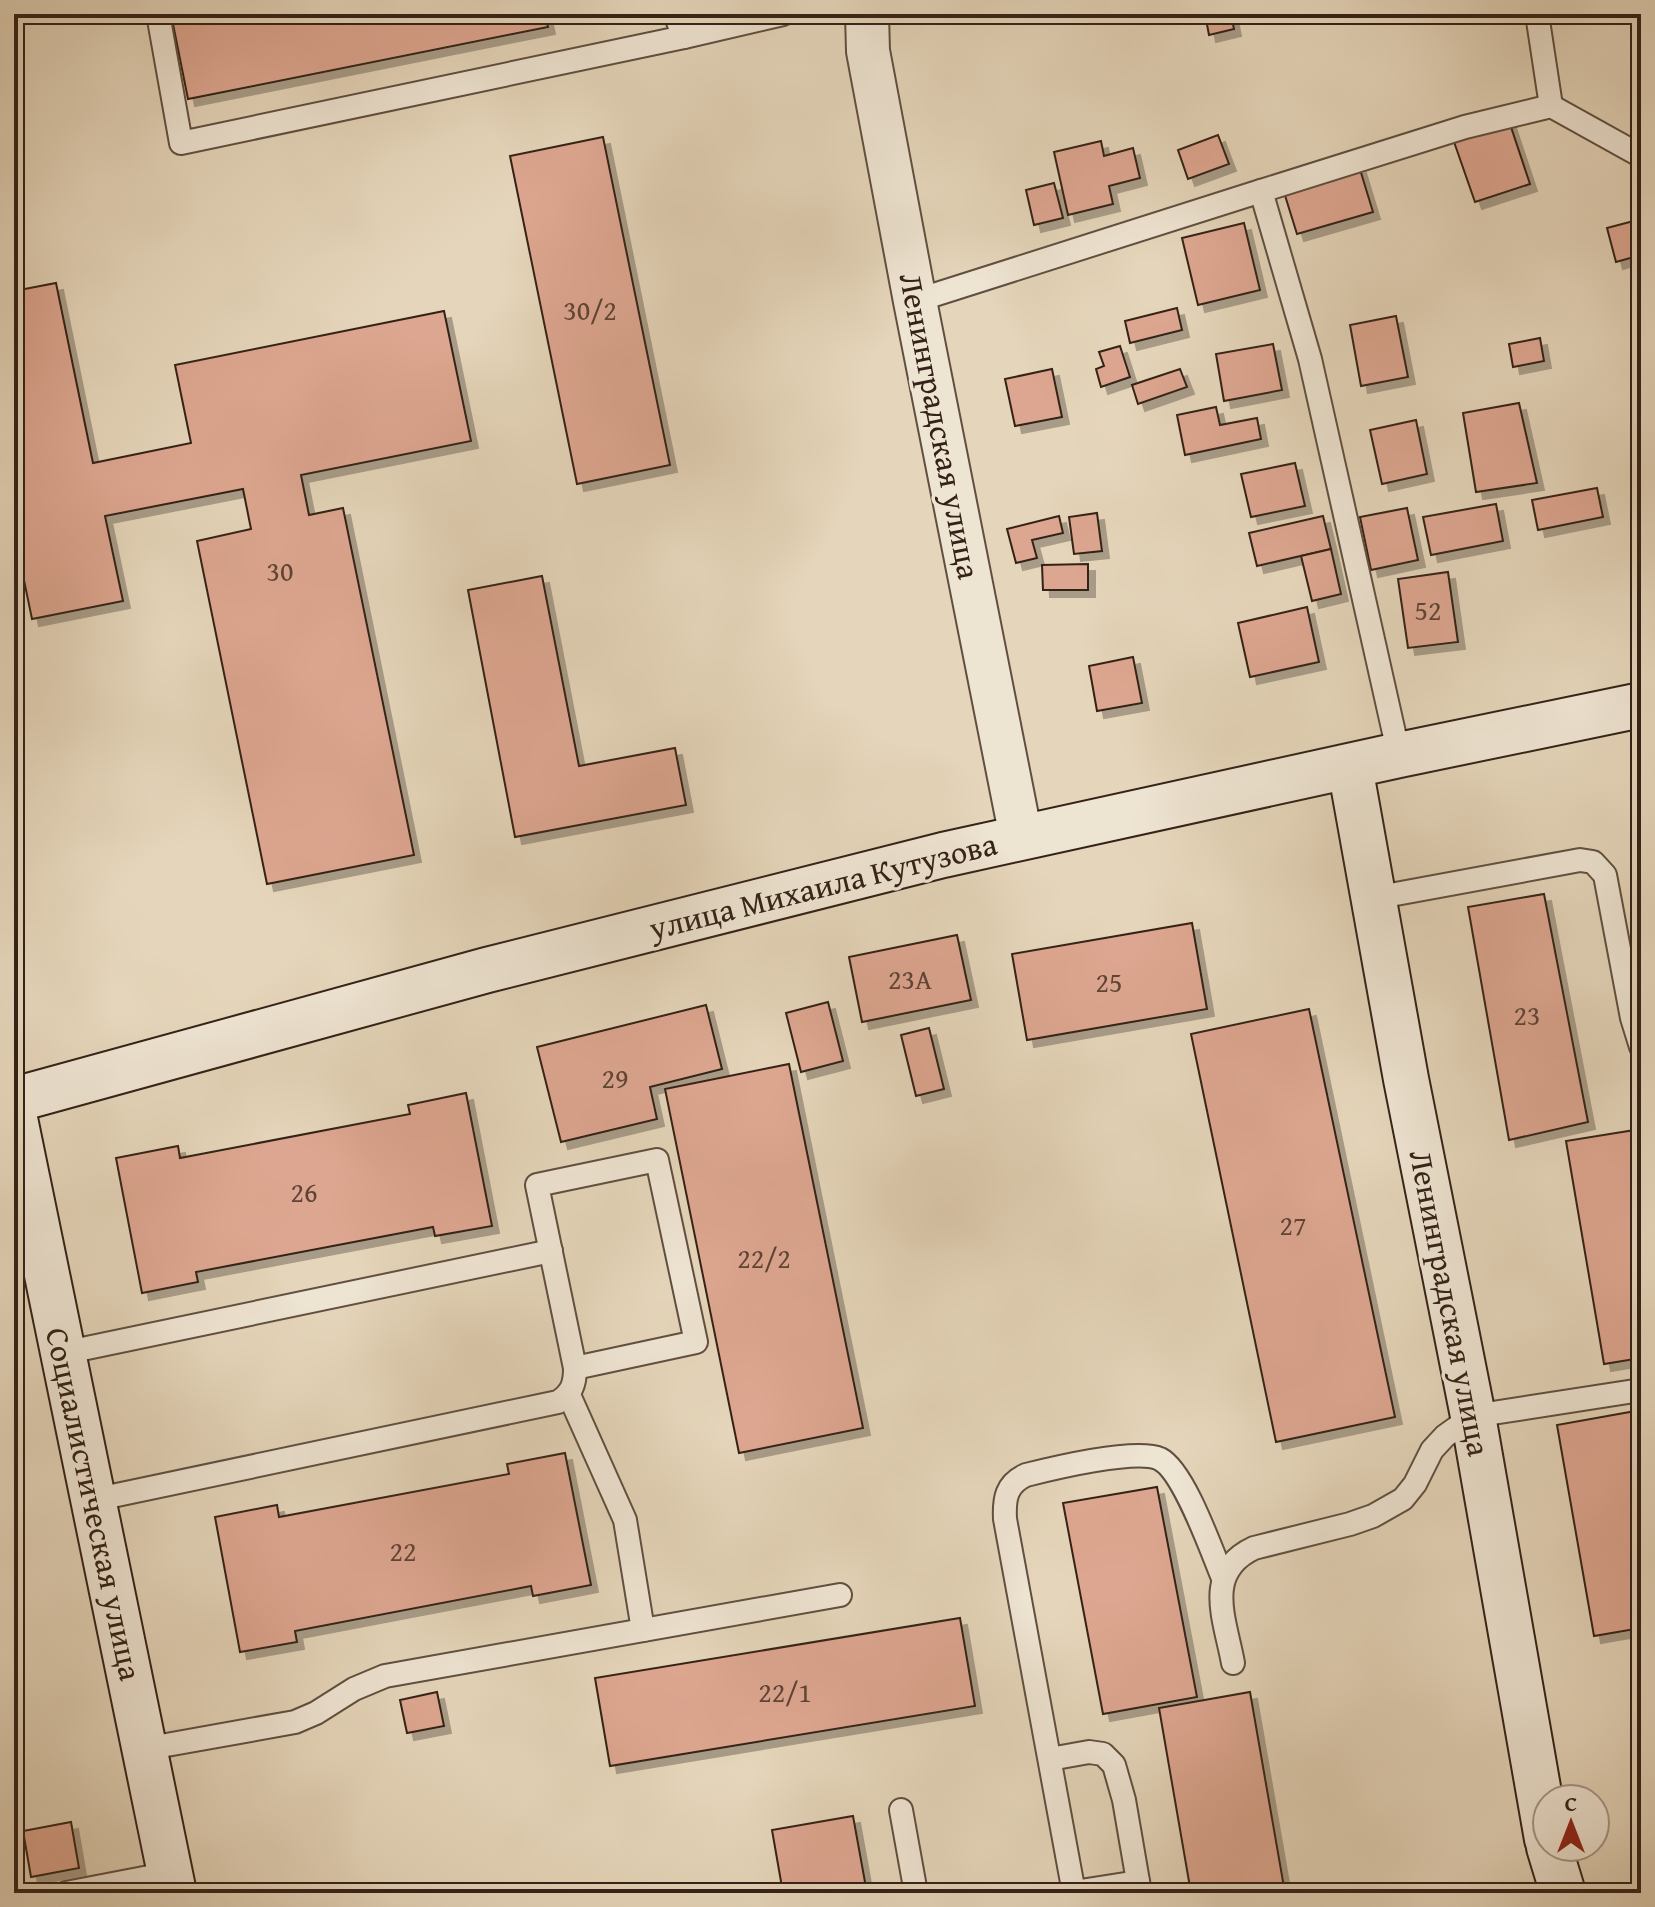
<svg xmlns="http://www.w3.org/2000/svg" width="1655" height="1907" viewBox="0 0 1655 1907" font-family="'Gentium Book Plus',serif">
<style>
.building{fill:#dda690;stroke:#342218;stroke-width:2;filter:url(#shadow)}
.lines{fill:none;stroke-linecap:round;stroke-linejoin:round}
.lane-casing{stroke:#604f40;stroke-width:26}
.street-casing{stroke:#604f40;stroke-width:46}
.secondary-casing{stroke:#342218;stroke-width:48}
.lane{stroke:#eee4d2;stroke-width:22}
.street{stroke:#eee4d2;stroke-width:42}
.secondary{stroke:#eee4d2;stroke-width:44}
.labels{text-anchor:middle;stroke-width:7;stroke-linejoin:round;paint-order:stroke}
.number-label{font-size:28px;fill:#5e4336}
.street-label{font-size:32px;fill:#342218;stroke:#eee4d2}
</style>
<defs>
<filter id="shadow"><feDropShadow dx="7" dy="7" stdDeviation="0" flood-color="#0004"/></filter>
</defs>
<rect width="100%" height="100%" fill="#e5d5ba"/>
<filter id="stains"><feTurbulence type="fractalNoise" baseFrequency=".0025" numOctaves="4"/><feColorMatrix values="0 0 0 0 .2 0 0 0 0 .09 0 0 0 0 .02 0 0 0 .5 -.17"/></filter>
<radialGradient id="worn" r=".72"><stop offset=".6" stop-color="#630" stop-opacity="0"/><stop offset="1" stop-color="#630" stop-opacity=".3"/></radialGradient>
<g class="building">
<polygon points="171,14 545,14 548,27 188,99"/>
<polygon points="1205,14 1231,14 1234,29 1209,35"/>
<polygon points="1509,121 1530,184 1475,202 1453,139"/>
<polygon points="1218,135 1229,164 1188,179 1178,150"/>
<polygon points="603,137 670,465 577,484 510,156"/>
<polygon points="1101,141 1104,156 1133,148 1140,178 1109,186 1113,204 1068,215 1054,152"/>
<polygon points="1359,166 1373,212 1297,234 1283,189"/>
<polygon points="1054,183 1063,218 1034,225 1026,190"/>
<polygon points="1641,219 1641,255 1616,262 1607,228"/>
<polygon points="1244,223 1260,290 1198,305 1182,238"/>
<polygon points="56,283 93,463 191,443 175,365 444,311 471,441 301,475 309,515 343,508 414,855 267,884 197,541 251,529 243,489 105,516 123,601 32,619 14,532 14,291"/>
<polygon points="1177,308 1182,330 1130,343 1125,321"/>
<polygon points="1396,316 1408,377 1361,386 1350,325"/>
<polygon points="1540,338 1544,361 1513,367 1509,344"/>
<polygon points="1273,344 1282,390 1224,401 1216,354"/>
<polygon points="1120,346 1130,377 1101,387 1096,369 1104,366 1099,352"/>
<polygon points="1052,369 1062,417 1015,426 1005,379"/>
<polygon points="1180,369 1187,387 1138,404 1132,385"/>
<polygon points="1519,403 1537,483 1476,492 1463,413"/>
<polygon points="1216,407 1220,425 1257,418 1261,439 1185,455 1177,415"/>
<polygon points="1416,420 1427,474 1382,484 1370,430"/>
<polygon points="1295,463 1305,506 1251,517 1241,474"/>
<polygon points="1597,488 1603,517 1538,530 1532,500"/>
<polygon points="1496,504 1503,541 1431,555 1423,517"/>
<polygon points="1407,508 1418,560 1371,570 1360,517"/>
<polygon points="1097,513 1102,551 1074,554 1069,517"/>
<polygon points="1059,516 1063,533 1032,540 1037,558 1016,563 1007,529"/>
<polygon points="1323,516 1331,549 1257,566 1249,533"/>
<polygon points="1331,549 1341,594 1312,601 1301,556"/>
<polygon points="1088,564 1088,590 1043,590 1042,565"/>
<polygon points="1448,572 1458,642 1408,648 1398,579"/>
<polygon points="542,576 579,766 675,748 686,805 515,837 468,590"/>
<polygon points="1307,607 1319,662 1250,677 1238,623"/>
<polygon points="1133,657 1142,703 1097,711 1089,666"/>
<polygon points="1544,894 1588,1122 1509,1140 1468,907"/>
<polygon points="1192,923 1207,1009 1027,1040 1012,954"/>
<polygon points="957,935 971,1000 862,1022 849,957"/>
<polygon points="828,1002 843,1061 801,1072 786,1013"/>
<polygon points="706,1005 722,1069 650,1087 657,1119 561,1142 537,1047"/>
<polygon points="1309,1009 1395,1417 1276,1442 1191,1034"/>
<polygon points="929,1028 944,1089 916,1096 901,1035"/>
<polygon points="789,1064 863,1428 739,1453 665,1089"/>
<polygon points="466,1093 492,1226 435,1236 433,1227 196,1272 198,1282 142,1293 116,1158 178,1146 180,1158 410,1114 408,1105"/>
<polygon points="1641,1129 1641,1358 1604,1364 1566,1141"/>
<polygon points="1641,1410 1641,1628 1594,1636 1557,1425"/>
<polygon points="565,1453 591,1585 533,1596 531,1586 295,1631 297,1642 240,1652 215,1517 277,1505 279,1517 509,1474 507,1464"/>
<polygon points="1157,1487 1197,1697 1103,1714 1063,1503"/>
<polygon points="960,1618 975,1706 610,1766 595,1678"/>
<polygon points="437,1692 444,1726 407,1733 400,1700"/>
<polygon points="1250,1692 1285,1893 1191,1893 1159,1708"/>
<polygon points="853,1816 867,1893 783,1893 772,1830"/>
<polygon points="71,1822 79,1868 31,1877 23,1831"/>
</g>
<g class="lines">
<g class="lane-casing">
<g id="lane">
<polyline points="158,14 181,143 684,37"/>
<polyline points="675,14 684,37 783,14"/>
<polyline points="1551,106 1641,156"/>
<polyline points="1261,191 1465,127 1551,106 1537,14"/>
<polyline points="915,301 1261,191 1310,359 1399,755"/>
<polyline points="1374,898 1580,860 1593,862 1605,875 1632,1018 1641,1047"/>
<polyline points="63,1353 551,1251"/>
<polyline points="569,1395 625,1520 643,1630"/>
<path d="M93,1500L558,1402C572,1393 575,1384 575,1368L696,1342L657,1160L537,1185L575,1368"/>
<path d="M1233,1663C1225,1619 1203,1572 1254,1548L1350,1524L1373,1516L1403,1499L1415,1484L1432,1450L1445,1436L1473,1416L1641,1390"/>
<polyline points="144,1749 295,1722 316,1713 354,1689 385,1676 840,1595"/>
<polyline points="1050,1759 1089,1752 1103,1754 1114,1765 1124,1800 1140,1893"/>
<polyline points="901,1810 916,1893"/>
<polyline points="1074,1892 1138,1882"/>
<polyline points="66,1893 170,1873"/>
<path d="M1074,1893L1005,1519C1004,1499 1006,1484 1026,1475C1054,1468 1136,1448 1160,1459C1184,1471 1212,1552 1223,1578"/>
</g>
</g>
<g class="street-casing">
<polyline id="street" points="867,14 868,51 915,301 1021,837"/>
</g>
<g class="secondary-casing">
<g id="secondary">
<polyline points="1350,767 1406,1079 1473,1416 1547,1839"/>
<polyline points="14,1100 487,970 943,855 1399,755 1641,705"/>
<polyline points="14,1114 174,1893"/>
<polyline points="1549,1847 1563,1893"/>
</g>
</g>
<use href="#lane" class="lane"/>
<use href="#street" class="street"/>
<use href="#secondary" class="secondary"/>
</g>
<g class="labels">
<g class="number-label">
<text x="590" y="320">30/2</text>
<text x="280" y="581">30</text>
<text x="1428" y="620">52</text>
<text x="910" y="989">23А</text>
<text x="1109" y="992">25</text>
<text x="1527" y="1025">23</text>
<text x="615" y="1088">29</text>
<text x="304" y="1202">26</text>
<text x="1293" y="1235">27</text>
<text x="764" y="1268">22/2</text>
<text x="403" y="1561">22</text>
<text x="785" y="1702">22/1</text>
</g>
<g class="street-label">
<text transform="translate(940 426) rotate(79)" y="11">Ленинградская улица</text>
<text transform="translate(823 886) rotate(-14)" y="11">улица Михаила Кутузова</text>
<text transform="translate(1450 1303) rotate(79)" y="11">Ленинградская улица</text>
<text transform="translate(94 1504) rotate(78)" y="11">Социалистическая улица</text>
</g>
</g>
<rect width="1655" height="1907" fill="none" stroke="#e5d5ba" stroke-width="48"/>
<rect x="16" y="16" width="1623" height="1875" fill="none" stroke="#342218" stroke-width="4"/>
<rect x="24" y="24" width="1607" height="1859" fill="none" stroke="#342218" stroke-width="2"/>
<g transform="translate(1571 1823)"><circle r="38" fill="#eee4d2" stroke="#a49688" stroke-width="2"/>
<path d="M0-6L14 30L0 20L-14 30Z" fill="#8f2418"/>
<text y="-12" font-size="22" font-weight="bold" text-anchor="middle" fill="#342218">С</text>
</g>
<rect width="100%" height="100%" filter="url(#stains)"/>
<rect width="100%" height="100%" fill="url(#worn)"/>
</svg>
